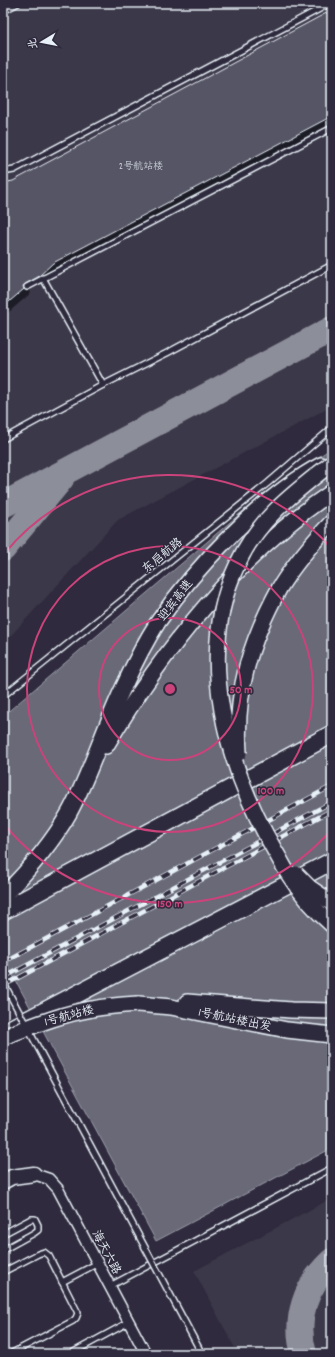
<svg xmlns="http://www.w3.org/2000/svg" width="335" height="1357" viewBox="0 0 335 1357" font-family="Dekko,'LXGW WenKai TC',sans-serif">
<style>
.built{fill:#3b3749}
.water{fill:#696978;stroke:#9c9fab}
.shadow{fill:#0007}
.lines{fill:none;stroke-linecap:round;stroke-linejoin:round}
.taxiway{stroke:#8c8e9a;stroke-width:26}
.building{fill:#575565;stroke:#e8f1f8}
.lane-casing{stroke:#e8f1f8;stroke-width:8}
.street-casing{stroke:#e8f1f8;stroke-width:13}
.secondary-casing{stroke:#e8f1f8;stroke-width:17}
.primary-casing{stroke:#e8f1f8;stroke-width:18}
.highway-casing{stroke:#e8f1f8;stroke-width:20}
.lane{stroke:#2f2a3d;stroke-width:5}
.street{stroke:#2f2a3d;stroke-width:10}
.secondary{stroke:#2f2a3d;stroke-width:14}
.primary{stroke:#2f2a3d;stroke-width:15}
.highway{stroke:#2f2a3d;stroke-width:17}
.rail-casing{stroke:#e8f1f8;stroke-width:4.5}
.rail{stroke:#2f2a3d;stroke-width:3;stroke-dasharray:9;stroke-linecap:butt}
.lane-bridge-casing{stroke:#e8f1f8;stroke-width:8;stroke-linecap:butt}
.primary-bridge-casing{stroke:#e8f1f8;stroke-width:18;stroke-linecap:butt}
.lane-bridge{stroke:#2f2a3d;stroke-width:5}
.primary-bridge{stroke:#2f2a3d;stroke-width:15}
.ring{fill:none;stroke:#ca437a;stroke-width:2}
.labels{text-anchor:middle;stroke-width:3;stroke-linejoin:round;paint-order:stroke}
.number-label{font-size:10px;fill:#c4cad3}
.street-label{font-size:12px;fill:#e8f1f8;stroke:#2f2a3d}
.centre{fill:#ca437a;stroke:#2f2a3d;stroke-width:2}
.ring-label{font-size:12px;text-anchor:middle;font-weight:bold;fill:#ca437a;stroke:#2f2a3d;stroke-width:3;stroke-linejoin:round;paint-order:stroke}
</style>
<rect width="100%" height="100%" fill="#2f2a3d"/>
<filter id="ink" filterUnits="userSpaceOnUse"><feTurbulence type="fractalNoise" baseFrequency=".025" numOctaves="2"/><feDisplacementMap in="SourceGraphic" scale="8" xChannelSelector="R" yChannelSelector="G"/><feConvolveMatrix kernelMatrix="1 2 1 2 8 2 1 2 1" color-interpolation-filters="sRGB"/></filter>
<g filter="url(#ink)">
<g class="built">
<polygon points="3,3 332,3 332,406 118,520 3,644"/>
<polygon points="332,1198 332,1354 238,1354 194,1271"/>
</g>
<polygon class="water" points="332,448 332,1148 156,1241 3,957 3,716 263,494"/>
<polygon class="shadow" points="332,11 332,123 61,267 46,280 32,287 30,291 31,293 3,317 3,184 13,182"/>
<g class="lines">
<g class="taxiway">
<polyline points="3,505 332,329"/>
<polyline points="3,549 61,479"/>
<path d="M304,1354C294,1319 305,1286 332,1261"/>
</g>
</g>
<polygon class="building" points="332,10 332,116 53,263 38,277 25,284 23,286 24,289 3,307 3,183 13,181"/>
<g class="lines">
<g class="lane-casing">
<g id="lane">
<polyline points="3,11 18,3"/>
<polyline points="3,172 14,170 331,3"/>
<polyline points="43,278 103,385"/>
<polyline points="27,287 332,128"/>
<polyline points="3,439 103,385 167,353 332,265"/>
<polyline points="3,696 268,483 332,428"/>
<polyline points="3,1234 31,1219 35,1219 38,1225 38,1230 34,1233 3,1250"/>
<polyline points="3,1272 38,1254 44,1252 49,1256 78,1313 76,1318 73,1321 10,1354"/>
<polyline points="62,1282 98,1263"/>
<polyline points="110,1286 332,1168"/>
<polyline points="70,1354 129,1322"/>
</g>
</g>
<g class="street-casing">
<polyline id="street" points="34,1174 49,1179 58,1189 146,1354"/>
</g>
<g class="secondary-casing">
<polyline id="secondary" points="3,1182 12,1177 34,1174"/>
</g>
<g class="primary-casing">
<g id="primary">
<path d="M280,587C295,563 313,542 332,522"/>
<path d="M106,746C162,651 239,554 332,492"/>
<path d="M3,896C28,871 51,845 69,813C91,773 104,727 124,686C134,664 145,642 158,622C195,567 263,496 321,465"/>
<polyline points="187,1002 291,1010 332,1011"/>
<polyline points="138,1004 171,1007 287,1030 332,1035"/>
</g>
</g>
<g class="highway-casing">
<g id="highway">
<polyline points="3,911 332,734"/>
<polyline points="10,1029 332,861"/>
</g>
</g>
<use href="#lane" class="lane"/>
<use href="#street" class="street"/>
<use href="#secondary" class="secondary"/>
<use href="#primary" class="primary"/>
<use href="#highway" class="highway"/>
<g class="rail-casing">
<g id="rail">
<polyline points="3,962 332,786"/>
<polyline points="3,978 332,802"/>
<polyline points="3,986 332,810"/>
</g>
</g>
<use href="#rail" class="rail"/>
<g class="lane-bridge-casing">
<polyline id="lane-bridge" points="3,982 202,1354"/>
</g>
<g class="primary-bridge-casing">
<g id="primary-bridge">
<path d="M332,463C295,492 258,519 238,563C194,655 227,768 275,851C280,859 284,868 289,875C301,894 315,910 332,925"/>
<path d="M239,753C235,690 250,642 280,587"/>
<polyline points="296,874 310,888 332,903"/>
<path d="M3,1037C32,1026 61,1014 92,1009C107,1006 122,1005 138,1004"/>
</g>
</g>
<use href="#lane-bridge" class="lane-bridge"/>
<use href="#primary-bridge" class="primary-bridge"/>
</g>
</g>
<g class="ring">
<circle cx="170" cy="689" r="71"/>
<circle cx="170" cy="689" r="143"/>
<path d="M332 829A214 214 0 0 1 4 824M4 554A214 214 0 0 1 332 549"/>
</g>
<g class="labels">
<g class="number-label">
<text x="141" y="169">2号航站楼</text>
</g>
<g class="street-label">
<text transform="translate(162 555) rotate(-39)" y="4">东启航路</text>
<text transform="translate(175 600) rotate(-53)" y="4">迎宾高速</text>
<text transform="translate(69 1015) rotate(-15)" y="4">1号航站楼</text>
<text transform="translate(235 1019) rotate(12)" y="4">1号航站楼出发</text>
<text transform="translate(107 1252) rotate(62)" y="4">海天六路</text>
</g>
</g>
<circle cx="170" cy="689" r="6" class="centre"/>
<g class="ring-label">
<text x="241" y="693">50 m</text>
<text x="271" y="794">100 m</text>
<text x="170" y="907">150 m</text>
</g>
<rect width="335" height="1357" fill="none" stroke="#2f2a3d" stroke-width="16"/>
<rect x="8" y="8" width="319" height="1341" fill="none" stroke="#e8f1f8" stroke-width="1.5" filter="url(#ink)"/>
<g transform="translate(42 42) rotate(260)" stroke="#2f2a3d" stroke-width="3" paint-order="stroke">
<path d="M0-3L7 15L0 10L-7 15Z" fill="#e8f1f8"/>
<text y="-6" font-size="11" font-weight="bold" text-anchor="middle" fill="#e8f1f8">北</text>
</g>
</svg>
